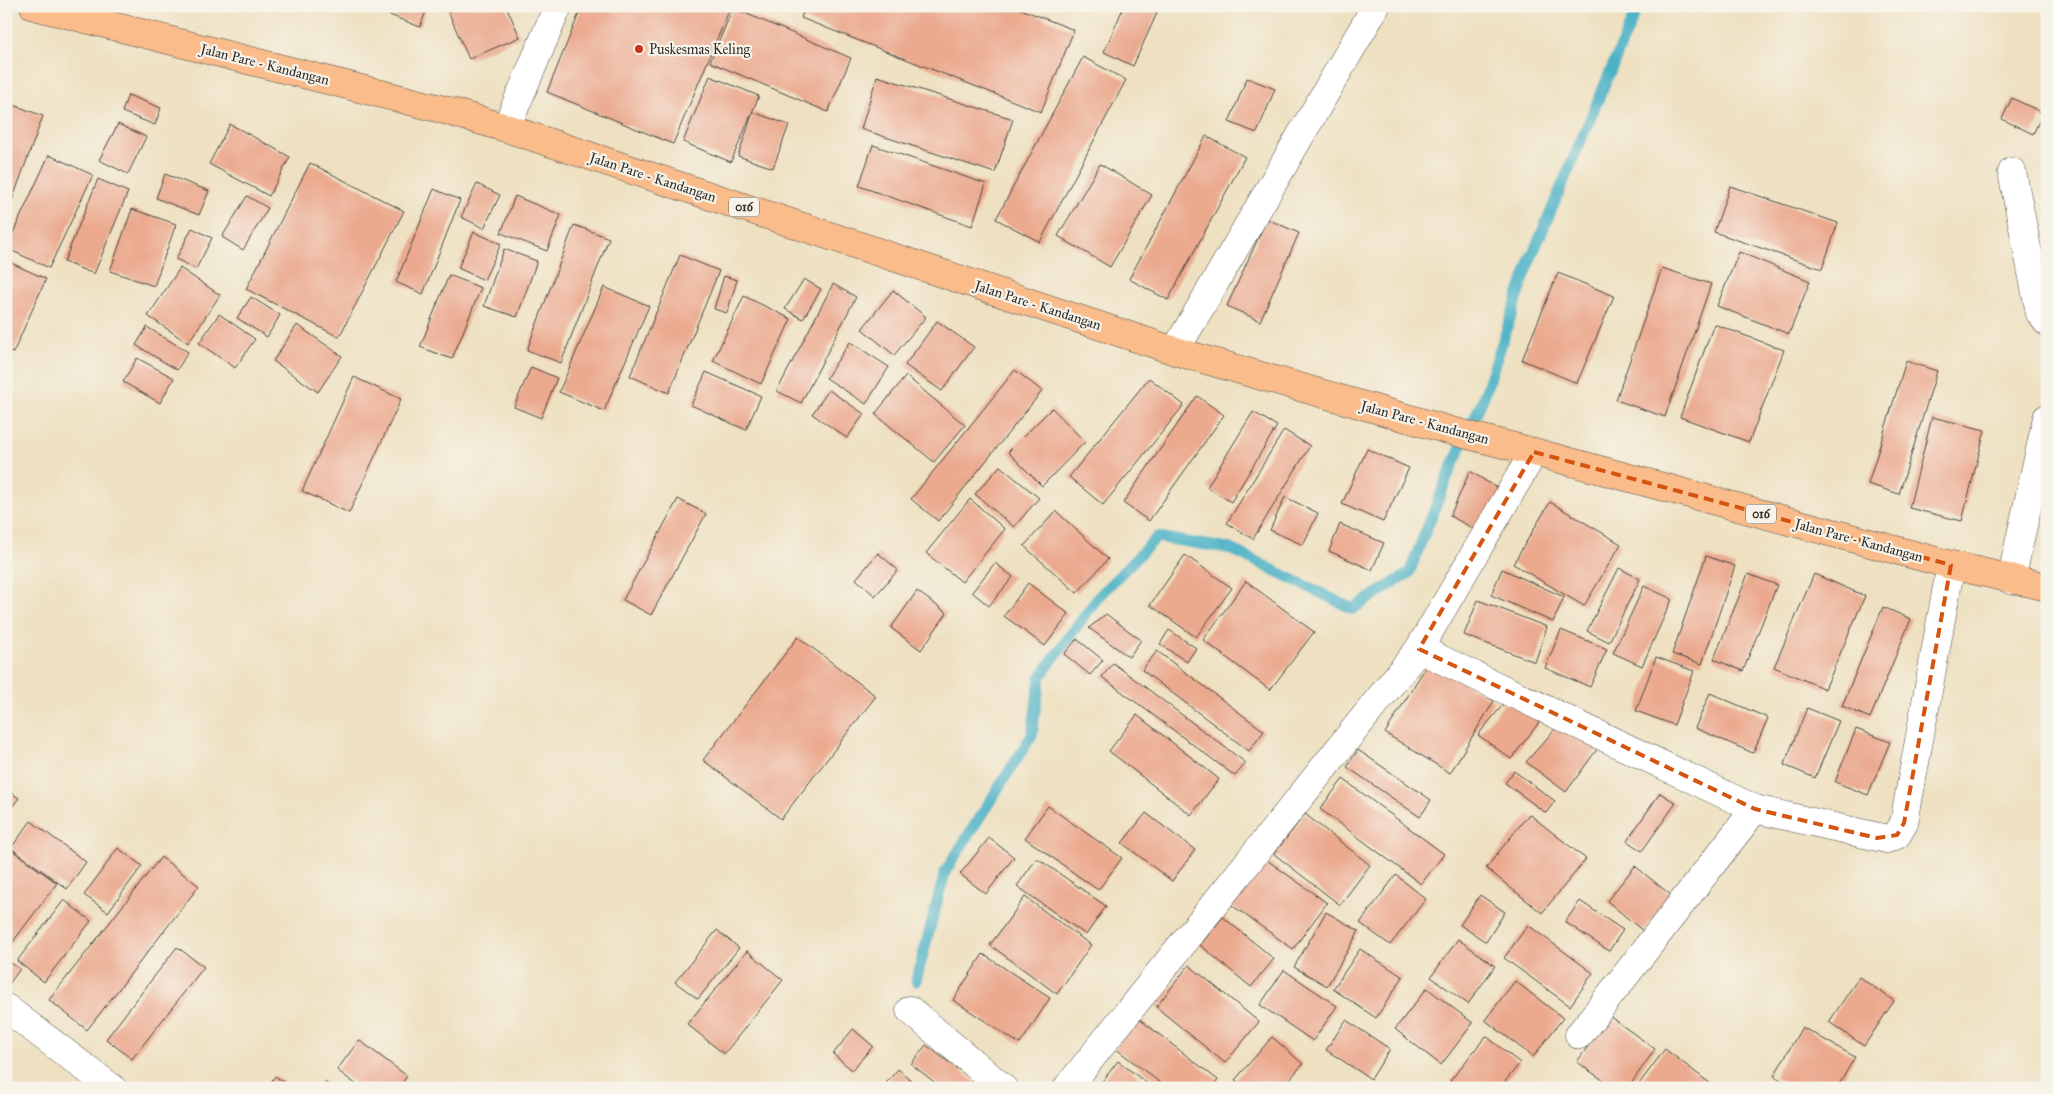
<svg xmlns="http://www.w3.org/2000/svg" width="2053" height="1094" viewBox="0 0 2053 1094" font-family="'IM FELL Great Primer',serif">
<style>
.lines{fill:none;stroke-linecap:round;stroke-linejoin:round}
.stream{stroke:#48b1c6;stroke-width:11}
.building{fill:#eba98e}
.minor-casing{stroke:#484641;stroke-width:29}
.major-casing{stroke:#484641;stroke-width:29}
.minor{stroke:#fff;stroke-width:28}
.major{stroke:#f9bc8a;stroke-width:28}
.marked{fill:none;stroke:#d5540f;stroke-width:4;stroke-dasharray:10 6;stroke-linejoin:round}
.poi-dot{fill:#c8321e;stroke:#f7f3e8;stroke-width:2}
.labels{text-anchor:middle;stroke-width:4.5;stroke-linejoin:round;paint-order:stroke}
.shield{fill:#f7f3e8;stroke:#686764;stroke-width:1}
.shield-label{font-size:12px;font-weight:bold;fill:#2b2b2b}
.poi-label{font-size:14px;fill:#2b2b2b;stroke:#f7f3e8;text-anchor:start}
.street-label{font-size:14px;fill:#2b2b2b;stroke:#f7f3e8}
</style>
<rect width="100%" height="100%" fill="#f7f3e8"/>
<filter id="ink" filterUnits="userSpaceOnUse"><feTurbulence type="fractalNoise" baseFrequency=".02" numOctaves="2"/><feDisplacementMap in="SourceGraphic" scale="10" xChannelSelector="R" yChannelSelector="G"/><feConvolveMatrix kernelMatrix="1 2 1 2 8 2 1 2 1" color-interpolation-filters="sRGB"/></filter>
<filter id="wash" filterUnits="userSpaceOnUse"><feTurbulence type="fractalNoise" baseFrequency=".0096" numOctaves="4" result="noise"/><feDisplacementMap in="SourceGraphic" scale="20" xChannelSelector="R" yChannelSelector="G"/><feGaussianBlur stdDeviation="1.12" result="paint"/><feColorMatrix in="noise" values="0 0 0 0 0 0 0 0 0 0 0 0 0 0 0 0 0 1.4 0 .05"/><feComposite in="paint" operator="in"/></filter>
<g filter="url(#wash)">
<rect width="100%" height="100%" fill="#eee0c0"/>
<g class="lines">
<polyline class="stream" points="916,981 945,872 1032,735 1040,677 1099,596 1157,537 1231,549 1353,609 1409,573 1447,478 1483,399 1531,258 1638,6"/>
</g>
<g id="blocks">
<g class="building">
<polygon points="367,6 428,6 420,27"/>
<polygon points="453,6 506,6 520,37 469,59 447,9"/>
<polygon points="582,6 731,6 673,144 547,92"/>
<polygon points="805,6 1013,6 1074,30 1041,112 801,18"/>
<polygon points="1124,6 1142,6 1157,13 1133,66 1104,52"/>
<polygon points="733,8 851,58 828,112 710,62"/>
<polygon points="1083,57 1126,80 1040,242 996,219"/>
<polygon points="710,76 759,96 731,162 683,142"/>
<polygon points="877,76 1013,119 995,173 861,129"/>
<polygon points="1247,78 1275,89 1257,133 1229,122"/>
<polygon points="128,95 161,108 155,125 122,112"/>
<polygon points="2012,98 2043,113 2033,134 2002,119"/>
<polygon points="6,102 43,116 10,206 6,205"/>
<polygon points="753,112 789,125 773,168 738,156"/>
<polygon points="118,124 146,137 128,174 99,160"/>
<polygon points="230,124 290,157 269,196 209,164"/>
<polygon points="1206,136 1245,157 1168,300 1129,279"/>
<polygon points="873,145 986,184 972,226 859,186"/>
<polygon points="49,155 93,175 49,268 6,248"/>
<polygon points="310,163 404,211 339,337 246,289"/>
<polygon points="1100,164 1152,195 1110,267 1058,236"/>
<polygon points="165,174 209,191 199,215 156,198"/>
<polygon points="98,179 128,192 94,274 64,262"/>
<polygon points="477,184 500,195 484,228 461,217"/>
<polygon points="1730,186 1838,223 1822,269 1714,232"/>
<polygon points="434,189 460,200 423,294 396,282"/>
<polygon points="247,196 268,208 243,250 222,237"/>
<polygon points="515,196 561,215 547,251 501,233"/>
<polygon points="132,209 176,224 154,286 110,271"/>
<polygon points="1267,219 1299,233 1260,321 1227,306"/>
<polygon points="574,225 609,238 561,363 527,350"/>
<polygon points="192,228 212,238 196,269 176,259"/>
<polygon points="474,232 501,244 484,280 458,268"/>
<polygon points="504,249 537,261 517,317 484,306"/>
<polygon points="1739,252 1810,281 1789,334 1717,306"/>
<polygon points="680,255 719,271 669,393 630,376"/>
<polygon points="9,262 46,279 13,353 6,350 6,269"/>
<polygon points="180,268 220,295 188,343 148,316"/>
<polygon points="1662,268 1711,284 1665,417 1616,400"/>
<polygon points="1558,273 1614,296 1577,383 1522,360"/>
<polygon points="449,275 481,288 452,359 420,347"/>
<polygon points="724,276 737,280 727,313 714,309"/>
<polygon points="804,279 821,289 803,319 785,309"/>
<polygon points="833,284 856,297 801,403 777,391"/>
<polygon points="604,287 649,306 604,411 559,392"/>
<polygon points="893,290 926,317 894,355 862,329"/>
<polygon points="744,296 791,319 761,384 713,361"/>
<polygon points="251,297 280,315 267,337 237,318"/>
<polygon points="219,314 255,339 235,368 199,343"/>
<polygon points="937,321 974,347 942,391 905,365"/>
<polygon points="1714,324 1784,350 1749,442 1680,417"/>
<polygon points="297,325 342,356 318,392 273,361"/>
<polygon points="147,327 188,352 177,370 136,345"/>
<polygon points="850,342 889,367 866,404 826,378"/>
<polygon points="137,358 174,378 160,403 123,382"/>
<polygon points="1906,361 1937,371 1899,494 1868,484"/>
<polygon points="531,367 557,378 541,418 514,407"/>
<polygon points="1015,370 1042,391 938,521 911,499"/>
<polygon points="706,372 761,396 746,430 691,405"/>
<polygon points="906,376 965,425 934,462 875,414"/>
<polygon points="354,377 401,399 349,513 302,491"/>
<polygon points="1149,378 1184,405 1103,505 1069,477"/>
<polygon points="829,390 864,414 847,438 812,414"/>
<polygon points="1197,396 1224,415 1149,521 1123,503"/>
<polygon points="1052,408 1085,442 1042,486 1008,452"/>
<polygon points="1253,412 1277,426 1231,502 1207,487"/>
<polygon points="1932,417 1985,430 1962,521 1909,508"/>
<polygon points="1284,430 1310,446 1253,539 1227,523"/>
<polygon points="1367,449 1409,468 1383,522 1342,504"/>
<polygon points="1000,466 1039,498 1014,527 975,494"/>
<polygon points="1470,471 1503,492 1478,531 1450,516"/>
<polygon points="1285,497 1318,513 1303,545 1270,530"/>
<polygon points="678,499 706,514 651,615 623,600"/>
<polygon points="970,499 1005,529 962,582 926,553"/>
<polygon points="1550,502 1621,544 1584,606 1513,564"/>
<polygon points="1056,511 1108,559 1077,593 1024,546"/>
<polygon points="1340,524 1384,543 1372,570 1329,551"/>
<polygon points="878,553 898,570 875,596 856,579"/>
<polygon points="1185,555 1232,588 1196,637 1150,605"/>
<polygon points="1706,556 1735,566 1702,664 1672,654"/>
<polygon points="995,563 1013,577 989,606 972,592"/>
<polygon points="1619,568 1640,579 1609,642 1587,631"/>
<polygon points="1502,569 1564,597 1553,622 1491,595"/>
<polygon points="1748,574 1777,585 1743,671 1714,659"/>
<polygon points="1814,574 1865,596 1825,689 1774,667"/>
<polygon points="1246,581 1314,632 1270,690 1203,640"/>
<polygon points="1028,583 1069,614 1045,646 1004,616"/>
<polygon points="1644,586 1672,599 1642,666 1613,653"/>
<polygon points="917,591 947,613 921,650 891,628"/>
<polygon points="1478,600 1547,627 1535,662 1464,635"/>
<polygon points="1883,607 1911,619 1870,718 1842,706"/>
<polygon points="1106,614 1141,640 1129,657 1089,628"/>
<polygon points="1169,630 1196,648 1187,662 1160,644"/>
<polygon points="1561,630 1607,649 1590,687 1545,668"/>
<polygon points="798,637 876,696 781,819 703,760"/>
<polygon points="1077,639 1103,660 1090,675 1064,654"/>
<polygon points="1157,651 1264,731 1249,751 1142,670"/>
<polygon points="1656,657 1694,671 1674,725 1636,711"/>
<polygon points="1429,662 1494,701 1450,773 1385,733"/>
<polygon points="1113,663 1246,763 1235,776 1102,677"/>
<polygon points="1710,693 1768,718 1753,753 1695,728"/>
<polygon points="1506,701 1541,720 1511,759 1478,735"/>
<polygon points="1807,708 1839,721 1815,778 1784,765"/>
<polygon points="1137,715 1219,779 1191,815 1109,751"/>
<polygon points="1555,729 1598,748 1566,792 1526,762"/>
<polygon points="1856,729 1890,742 1868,795 1835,782"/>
<polygon points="1358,750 1431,800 1420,817 1347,767"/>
<polygon points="1514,771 1555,801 1546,813 1505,783"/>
<polygon points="1343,779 1444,854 1421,884 1320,809"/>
<polygon points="6,789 19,798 6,815"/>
<polygon points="1660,793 1676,803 1642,851 1627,841"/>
<polygon points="1048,806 1122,858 1098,890 1025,838"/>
<polygon points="1146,813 1195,850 1172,881 1122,843"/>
<polygon points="1305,814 1370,865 1340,905 1274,854"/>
<polygon points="1529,814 1586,859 1542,913 1486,868"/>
<polygon points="31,821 86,862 67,889 11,848"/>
<polygon points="989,838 1014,857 986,894 960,874"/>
<polygon points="6,846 57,883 6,951"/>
<polygon points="118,848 142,866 108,912 84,895"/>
<polygon points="161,857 199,886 87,1030 49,1000"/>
<polygon points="1037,858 1106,906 1086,935 1017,886"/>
<polygon points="1264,858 1327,903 1293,949 1230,904"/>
<polygon points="1635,866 1672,896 1643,931 1607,901"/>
<polygon points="1396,875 1426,899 1390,945 1360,923"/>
<polygon points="1480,895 1505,912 1486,942 1460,925"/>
<polygon points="1025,897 1091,945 1057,994 990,945"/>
<polygon points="64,900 91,921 44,982 17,961"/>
<polygon points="1580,901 1623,930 1609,951 1565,922"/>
<polygon points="1326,912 1359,931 1327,986 1294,967"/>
<polygon points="1223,917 1274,959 1251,987 1200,945"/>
<polygon points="1528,925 1593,973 1570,1006 1504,958"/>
<polygon points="717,930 739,948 698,999 675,982"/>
<polygon points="1458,939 1495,966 1468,1004 1431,977"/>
<polygon points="177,947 204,967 132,1059 106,1039"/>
<polygon points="1360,949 1403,977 1376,1018 1333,989"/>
<polygon points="747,951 783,980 724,1054 687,1024"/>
<polygon points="983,954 1050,998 1020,1044 953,1000"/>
<polygon points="6,960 20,969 6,988"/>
<polygon points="1189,965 1259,1022 1225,1063 1156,1007"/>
<polygon points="1284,970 1337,1006 1313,1041 1260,1005"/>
<polygon points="1859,977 1894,1001 1864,1046 1829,1022"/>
<polygon points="1515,981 1563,1018 1533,1057 1485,1020"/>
<polygon points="1427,988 1473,1023 1441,1065 1395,1029"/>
<polygon points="1609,1016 1655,1049 1628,1088 1614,1088 1577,1062"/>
<polygon points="1138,1018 1218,1080 1212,1088 1167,1088 1115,1048"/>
<polygon points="1346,1020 1390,1049 1371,1079 1326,1050"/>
<polygon points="1802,1027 1855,1057 1837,1088 1794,1088 1774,1076"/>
<polygon points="853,1029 873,1046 852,1070 833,1054"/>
<polygon points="1486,1036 1520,1063 1500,1088 1459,1088 1450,1081"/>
<polygon points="1272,1037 1303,1064 1282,1088 1244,1088 1235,1080"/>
<polygon points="359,1040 407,1076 399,1088 361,1088 337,1070"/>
<polygon points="926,1045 983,1088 942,1088 911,1064"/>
<polygon points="1665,1049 1711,1084 1708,1088 1636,1088"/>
<polygon points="1118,1061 1153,1088 1097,1088"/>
<polygon points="898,1069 920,1088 882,1088"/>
<polygon points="275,1076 293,1088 267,1088"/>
<polygon points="325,1082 332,1088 321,1088"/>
</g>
</g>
</g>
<g filter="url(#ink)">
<use href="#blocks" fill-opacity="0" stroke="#484641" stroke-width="1"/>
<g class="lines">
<g class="minor-casing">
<g id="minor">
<polyline points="506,128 558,6"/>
<polyline points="2012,172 2040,313 2047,322"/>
<polyline points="1175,351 1376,6"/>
<polyline points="2011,580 2047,418"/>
<polyline points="1419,649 1755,809 1887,839 1897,835 1904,823 1951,565"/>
<polyline points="6,1008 112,1088"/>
<polyline points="910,1010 1003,1088"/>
<polyline points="1579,1035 1755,809"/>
<polyline points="1067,1088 1419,649 1534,452"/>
</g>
</g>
<g class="major-casing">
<polyline id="major" points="34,6 441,109 506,128 1175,351 1448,430 1534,452 1951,565 2047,587"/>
</g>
<use href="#minor" class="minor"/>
<use href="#major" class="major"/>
</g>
</g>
<path class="marked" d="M1534,452L1951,565L1904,823L1897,835L1877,838L1755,809L1419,649Z"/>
<circle class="poi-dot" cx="639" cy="49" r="5"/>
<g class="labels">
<g class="shield">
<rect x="729" y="197.5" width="30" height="19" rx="4"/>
<rect x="1746" y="504.5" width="30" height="19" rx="4"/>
</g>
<g class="shield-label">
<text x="744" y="211">016</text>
<text x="1761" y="518">016</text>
</g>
<g class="poi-label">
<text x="649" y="54">Puskesmas Keling</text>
</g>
<g class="street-label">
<text transform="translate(265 64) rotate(14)" y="5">Jalan Pare - Kandangan</text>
<text transform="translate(653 177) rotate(18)" y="5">Jalan Pare - Kandangan</text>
<text transform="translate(1038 305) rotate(18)" y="5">Jalan Pare - Kandangan</text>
<text transform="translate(1425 422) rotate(15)" y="5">Jalan Pare - Kandangan</text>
<text transform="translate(1859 540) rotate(15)" y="5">Jalan Pare - Kandangan</text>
</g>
</g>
<rect width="2053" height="1094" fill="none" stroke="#f7f3e8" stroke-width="25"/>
</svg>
